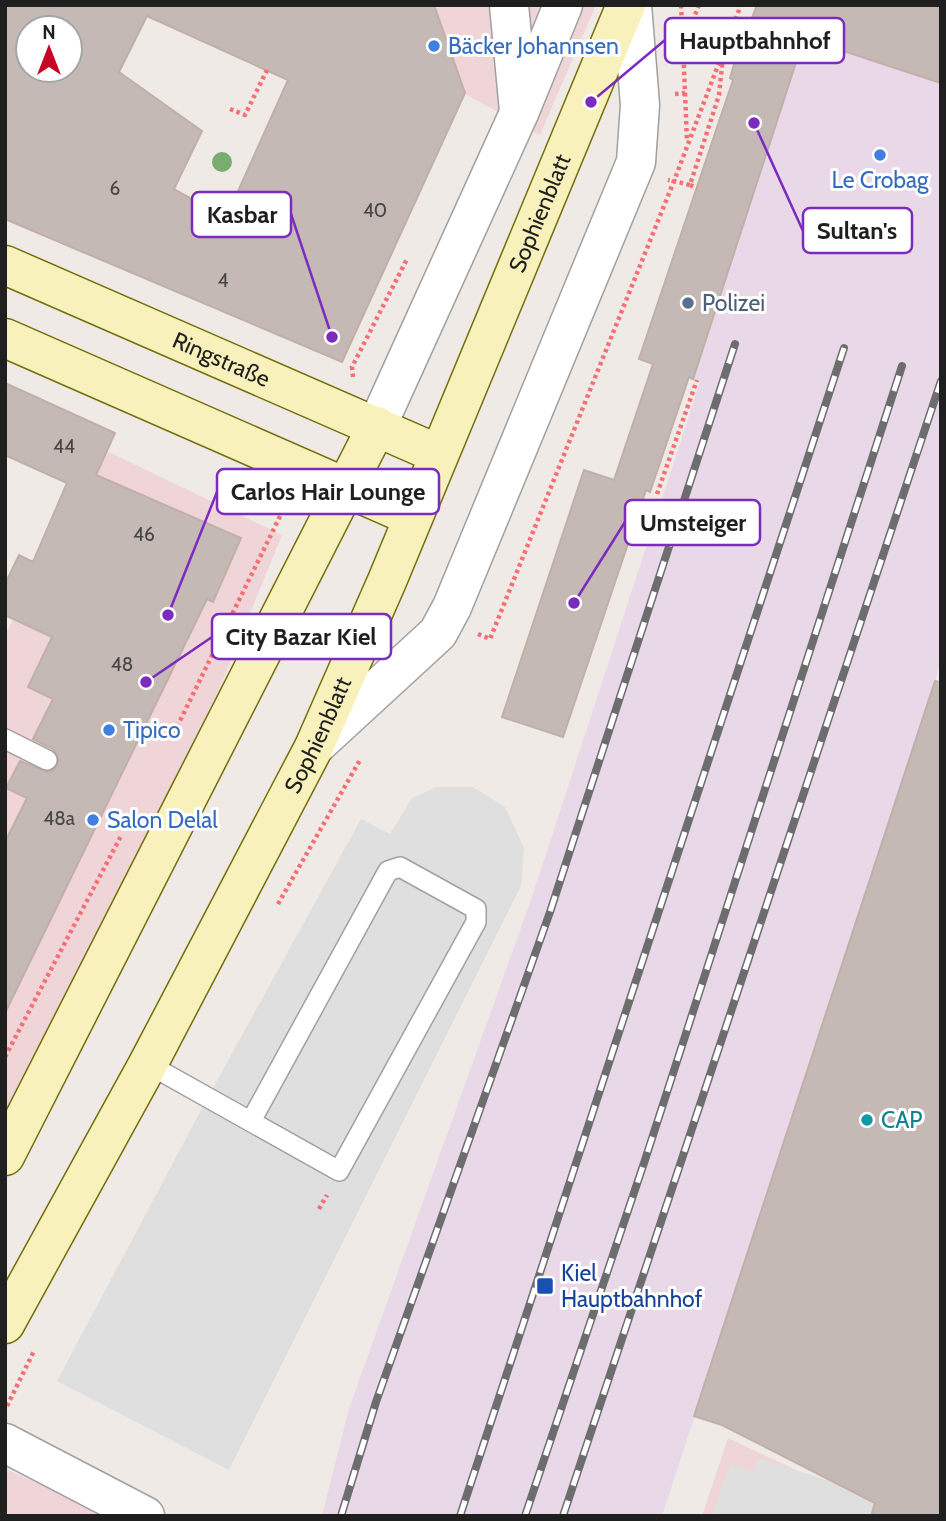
<svg xmlns="http://www.w3.org/2000/svg" width="946" height="1521" viewBox="0 0 946 1521" font-family="Cabin,sans-serif">
<style>
.commercial{fill:#f0d5d8}
.railway{fill:#e8d8e8}
.parking{fill:#dfdfdf}
.building{fill:#c4b9b5;stroke:#c1afa8;stroke-width:2;fill-rule:evenodd}
.lines{fill:none;stroke-linecap:round;stroke-linejoin:round}
.lane-casing{stroke:#a0a0a0;stroke-width:22}
.street-casing{stroke:#a0a0a0;stroke-width:41}
.secondary-casing{stroke:#746e08;stroke-width:41}
.path{stroke:#f57077;stroke-width:4.5;stroke-dasharray:3.5 3.5;stroke-linecap:butt}
.lane{stroke:#fff;stroke-width:19}
.street{stroke:#fff;stroke-width:38}
.secondary{stroke:#f8f1bb;stroke-width:38}
.rail-casing{stroke:#6d6d6d;stroke-width:8}
.rail{stroke:#fff;stroke-width:5;stroke-dasharray:16;stroke-linecap:butt}
.tree{fill:#78ad6f}
.shop-dot{fill:#3f7fe0;stroke:#fff;stroke-width:2.5}
.service-dot{fill:#5c6f8a;stroke:#fff;stroke-width:2.5}
.culture-dot{fill:#0f9aa8;stroke:#fff;stroke-width:2.5}
.transit-dot{fill:#1a4fb4;stroke:#fff;stroke-width:2.5}
.labels{text-anchor:middle;stroke-width:6;stroke-linejoin:round;paint-order:stroke}
.number-label{font-size:19px;fill:#484644}
.shop-label{font-size:23px;fill:#366cbe;stroke:#fff;text-anchor:start}
.street-label{font-size:23px;fill:#1f1f1f;stroke:#fff}
.service-label{font-size:23px;fill:#4e5e75;stroke:#fff;text-anchor:start}
.culture-label{font-size:23px;fill:#0d838f;stroke:#fff;text-anchor:start}
.transit-label{font-size:23px;fill:#164399;stroke:#fff;text-anchor:start}
.leader{fill:none;stroke:#7b2cbf;stroke-width:2.5}
.callout-dot{fill:#7b2cbf;stroke:#fff;stroke-width:2.5}
.callout{fill:#fff;stroke:#7b2cbf;stroke-width:2.5}
.callout-label{font-size:24px;text-anchor:middle;font-weight:bold;fill:#1f1f1f}
</style>
<rect width="100%" height="100%" fill="#efeae5"/>
<g class="commercial">
<polygon points="270,5 596,5 540,135 465,94"/>
<polygon points="94,445 282,535 220,687 62,1018 5,1125 5,636"/>
<polygon points="728,1438 894,1516 702,1516"/>
<polygon points="5,1469 35,1482 110,1516 5,1516"/>
</g>
<polygon class="railway" points="941,5 941,662 662,1516 322,1516 349,1409 533,894 700,382 639,359 733,80 730,78 743,39"/>
<g class="parking">
<polygon points="437,787 473,787 505,807 524,848 521,886 229,1470 57,1381 208,1097 361,819 390,834 412,798"/>
<polygon points="758,1458 835,1483 875,1503 871,1516 712,1516 730,1464 753,1472"/>
</g>
<g class="building">
<path d="M5,5H434L465,93L342,362L5,219ZM147,16L288,80L226,218L174,189L202,131L119,72ZM28,28H70V70H28Z"/>
<polygon points="757,5 941,5 941,83 804,38 693,379 689,377 650,492 646,490 563,737 502,717 584,470 614,480 653,364 639,359 733,80 730,78 735,61"/>
<polygon points="5,383 115,433 96,475 241,538 213,602 207,599 5,1013 5,842 27,798 6,788 20,761 47,772 54,770 59,760 53,749 33,739 53,699 28,687 52,637 5,615 5,584 19,555 33,562 67,483 5,455"/>
<polygon points="935,681 941,682 941,1516 871,1516 875,1503 722,1425 694,1416"/>
</g>
<g class="lines">
<g class="lane-casing">
<g id="lane">
<polyline points="5,739 47,760"/>
<polyline points="148,1064 339,1171 476,922 476,909 400,867 388,871 251,1121"/>
</g>
</g>
<g class="street-casing">
<g id="street">
<polyline points="509,5 519,111"/>
<polyline points="377,426 519,113 563,5"/>
<polyline points="314,747 438,633 452,607 636,162 640,105 632,5"/>
<polyline points="5,1443 145,1516"/>
</g>
</g>
<g class="secondary-casing">
<g id="secondary">
<path id="s1" d="M5,265L438,454"/>
<polyline points="5,338 413,517"/>
<polyline points="5,1156 377,426"/>
<path id="s2" d="M5,1324L148,1064L314,747L387,581L626,5"/>
</g>
</g>
<g class="path">
<polyline points="681,5 683,44 735,61"/>
<polyline points="723,57 719,95 690,185 674,181 741,5"/>
<polyline points="685,93 687,141"/>
<polyline points="675,94 685,93 683,44 699,5"/>
<polyline points="230,109 245,115 267,70"/>
<polyline points="690,185 697,188"/>
<polyline points="353,377 352,367 407,259"/>
<polyline points="657,494 697,380"/>
<polyline points="478,634 490,639 674,181 668,180"/>
<polyline points="174,733 287,502"/>
<polyline points="278,904 360,760"/>
<polyline points="5,1057 122,834"/>
<polyline points="319,1209 327,1195"/>
<polyline points="7,1406 34,1351"/>
</g>
<use href="#lane" class="lane"/>
<use href="#street" class="street"/>
<use href="#secondary" class="secondary"/>
<g class="rail-casing">
<g id="rail">
<polyline points="341,1516 376,1402 550,912 735,344"/>
<polyline points="460,1516 844,348"/>
<polyline points="525,1516 645,1160 902,366"/>
<polyline points="563,1516 941,381"/>
</g>
</g>
<use href="#rail" class="rail"/>
</g>
<circle class="tree" cx="222" cy="162" r="10"/>
<g class="shop-dot">
<circle cx="434" cy="46" r="7"/>
<circle cx="880" cy="155" r="7"/>
<circle cx="109" cy="730" r="7"/>
<circle cx="93" cy="820" r="7"/>
</g>
<circle class="service-dot" cx="688" cy="303" r="7"/>
<circle class="culture-dot" cx="867" cy="1120" r="7"/>
<rect class="transit-dot" x="536" y="1277" width="18" height="18" rx="3.5"/>
<g class="labels">
<g class="number-label">
<text x="115" y="195">6</text>
<text x="375" y="217">40</text>
<text x="223" y="287">4</text>
<text x="64" y="453">44</text>
<text x="144" y="541">46</text>
<text x="122" y="671">48</text>
<text x="59" y="825">48a</text>
</g>
<g class="shop-label">
<text x="448" y="54">Bäcker Johannsen</text>
<text x="880" y="188" text-anchor="middle">Le Crobag</text>
<text x="123" y="738">Tipico</text>
<text x="107" y="828">Salon Delal</text>
</g>
<g class="street-label">
<text dy="8" stroke="none"><textPath href="#s2" startOffset="1234">Sophienblatt</textPath></text>
<text dy="8" stroke="none"><textPath href="#s1" startOffset="236">Ringstraße</textPath></text>
<text dy="8" stroke="none"><textPath href="#s2" startOffset="667">Sophienblatt</textPath></text>
</g>
<g class="service-label">
<text x="702" y="311">Polizei</text>
</g>
<g class="culture-label">
<text x="881" y="1128">CAP</text>
</g>
<g class="transit-label">
<text x="561" y="1281">Kiel<tspan x="561" dy="26">Hauptbahnhof</tspan></text>
</g>
</g>
<path class="leader" d="M591 102L665 40M332 337L291 214M754 123L803 231M168 615L217 492M574 603L625 522M146 682L212 637"/>
<g class="callout-dot">
<circle cx="591" cy="102" r="7"/>
<circle cx="332" cy="337" r="7"/>
<circle cx="754" cy="123" r="7"/>
<circle cx="168" cy="615" r="7"/>
<circle cx="574" cy="603" r="7"/>
<circle cx="146" cy="682" r="7"/>
</g>
<g class="callout">
<rect x="665" y="18" width="179" height="45" rx="7"/>
<rect x="192" y="192" width="99" height="45" rx="7"/>
<rect x="803" y="208" width="109" height="45" rx="7"/>
<rect x="217" y="469" width="222" height="45" rx="7"/>
<rect x="625" y="500" width="135" height="45" rx="7"/>
<rect x="212" y="614" width="179" height="45" rx="7"/>
</g>
<g class="callout-label">
<text x="755" y="49">Hauptbahnhof</text>
<text x="242" y="223">Kasbar</text>
<text x="857" y="239">Sultan's</text>
<text x="328" y="500">Carlos Hair Lounge</text>
<text x="693" y="531">Umsteiger</text>
<text x="301" y="645">City Bazar Kiel</text>
</g>
<rect width="946" height="1521" fill="none" stroke="#1f1f1f" stroke-width="14"/>
<g transform="translate(49 49)"><circle r="33" fill="#ffffff" stroke="#a5a5a5" stroke-width="2"/>
<path d="M0-5L12 26L0 18L-12 26Z" fill="#c70624"/>
<text y="-10" font-size="19" font-weight="bold" text-anchor="middle" fill="#1f1f1f">N</text>
</g>
</svg>
